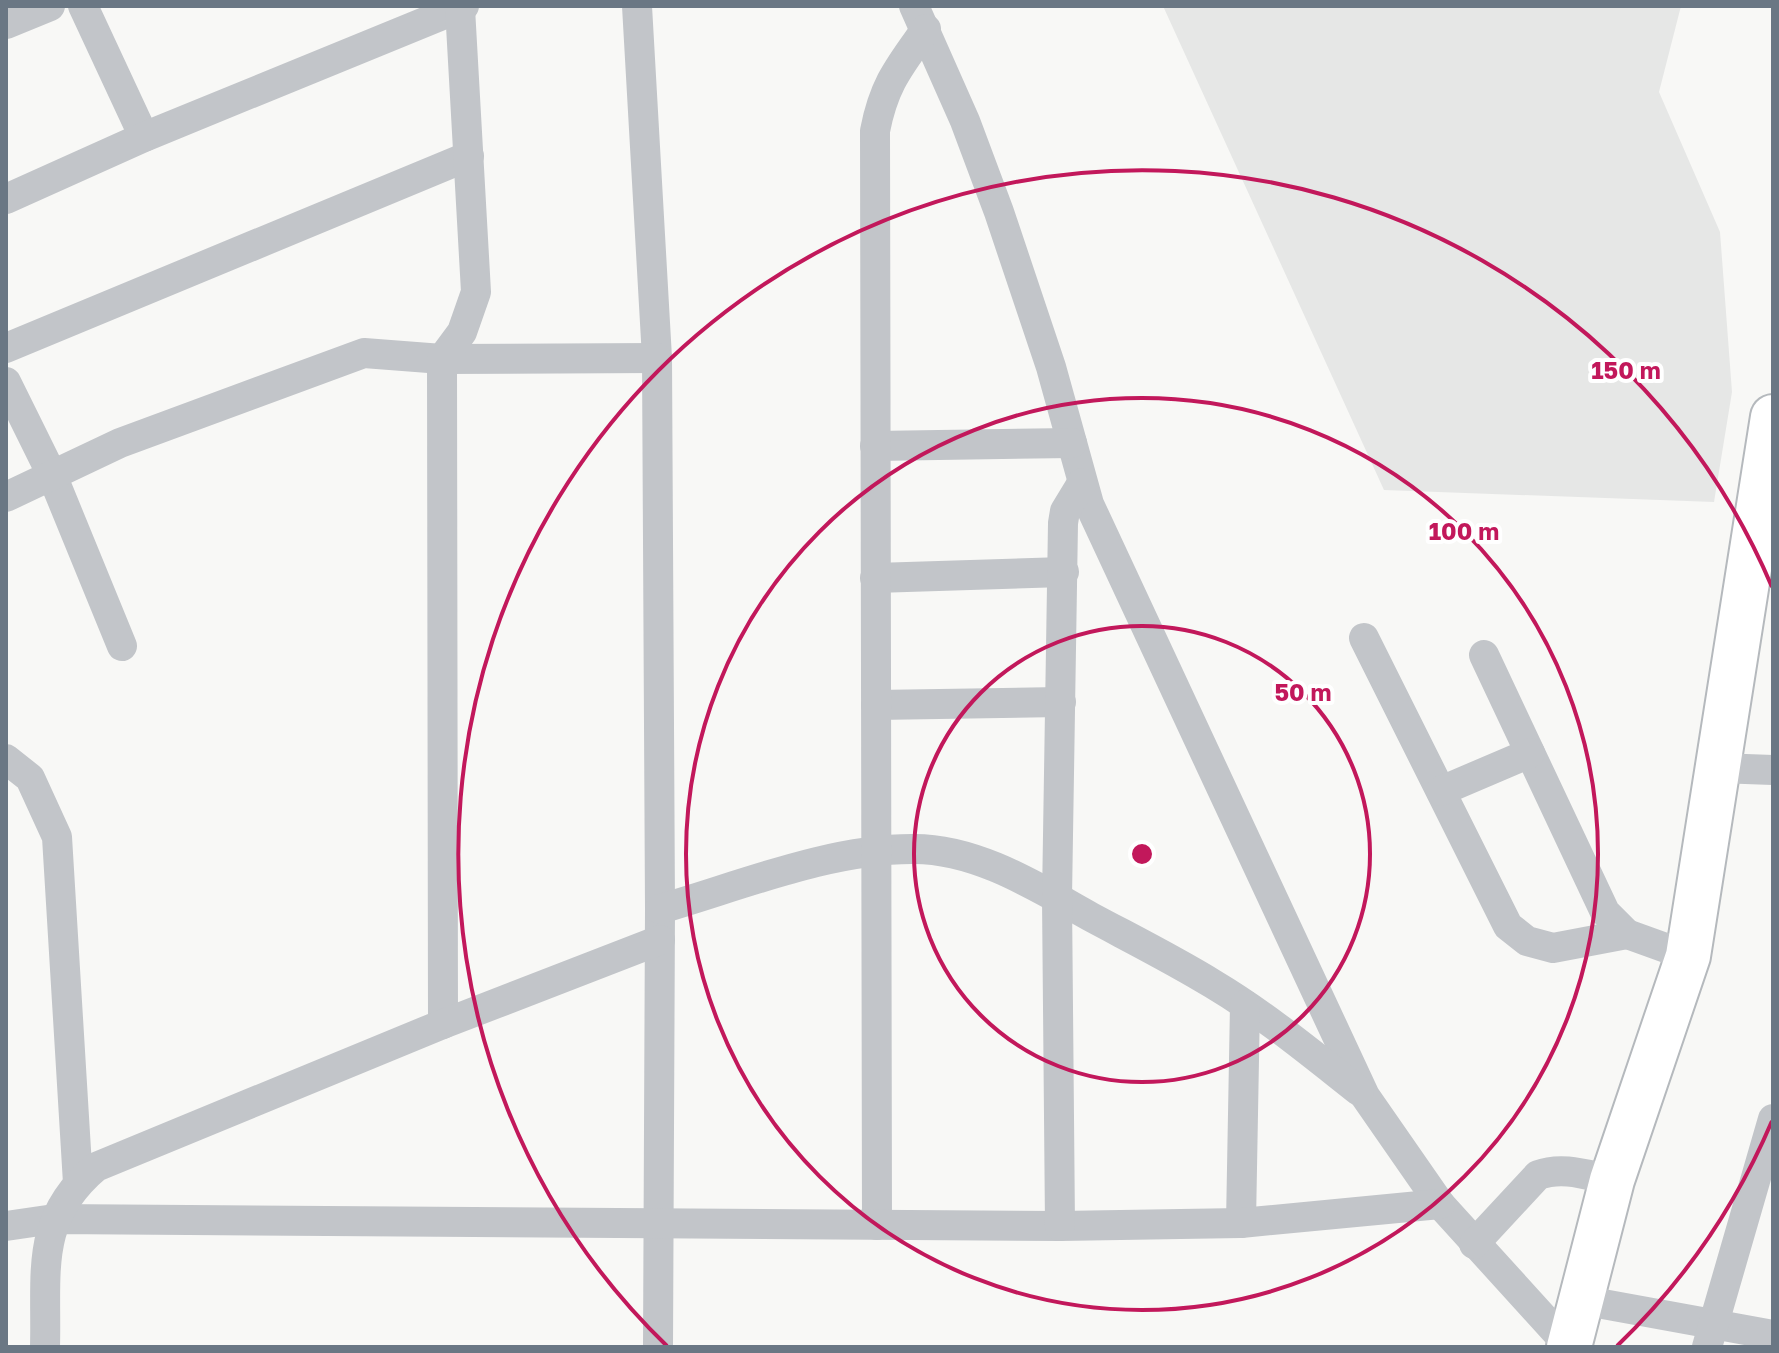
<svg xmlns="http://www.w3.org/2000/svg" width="1779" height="1353" viewBox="0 0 1779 1353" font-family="'Golos Text',sans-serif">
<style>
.built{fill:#e6e7e6}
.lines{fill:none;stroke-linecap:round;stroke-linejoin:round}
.secondary-casing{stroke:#b5b9bd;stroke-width:48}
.street{stroke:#c2c5c9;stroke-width:30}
.secondary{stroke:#fff;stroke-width:44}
.ring{fill:none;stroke:#c2185b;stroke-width:4}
.centre{fill:#c2185b;stroke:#fff;stroke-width:4}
.ring-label{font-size:24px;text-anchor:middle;font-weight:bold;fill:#c2185b;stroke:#fff;stroke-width:8;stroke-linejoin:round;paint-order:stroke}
</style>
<rect width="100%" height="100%" fill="#f8f8f6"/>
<polygon class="built" points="1163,6 1681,6 1659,92 1720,232 1732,392 1714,502 1384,490"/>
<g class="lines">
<g class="secondary-casing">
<polyline id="secondary" points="1569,1347 1612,1180 1688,956 1773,417"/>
</g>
<g class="street">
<polyline points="83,6 144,137"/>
<polyline points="637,6 657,358 660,909 658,1347"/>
<polyline points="914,6 965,121 999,212 1051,367 1089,504 1365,1096 1440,1204 1569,1346"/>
<polyline points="6,24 50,6"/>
<polyline points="6,199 144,137 464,6"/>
<polyline points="6,348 469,156"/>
<polyline points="6,382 52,475 122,646"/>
<polyline points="875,446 1072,443"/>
<polyline points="6,497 120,443 364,353 442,359 657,358"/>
<polyline points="875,578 1064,572"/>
<polyline points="1364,638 1508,926 1527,941 1553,948 1627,934"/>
<polyline points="1484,655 1605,912 1627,934 1688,956"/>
<polyline points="876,705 1061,702"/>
<polyline points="6,759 30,778 57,837 78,1183"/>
<polyline points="1718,768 1773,770"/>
<polyline points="1441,791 1530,753"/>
<path d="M660,909C740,886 829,849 912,849C976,848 1037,887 1091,917C1132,939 1174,960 1213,984C1265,1015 1312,1054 1359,1091"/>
<polyline points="443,1024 442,359 462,332 476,292 460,8"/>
<polyline points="1241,1223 1245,1005"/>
<path d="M877,1225L875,131C884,84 899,67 926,29"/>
<polyline points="6,1226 54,1219 1060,1226 1241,1223 1440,1204"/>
<polyline points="1060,1226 1057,898 1063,523 1065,511 1082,483"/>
<path d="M1474,1244L1538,1175C1563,1166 1587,1175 1612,1180"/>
<polyline points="1581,1300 1773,1335"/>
<path d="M45,1347C47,1273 34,1219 96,1167L443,1024L660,940"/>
<polyline points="1707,1347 1773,1119"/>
</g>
<use href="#secondary" class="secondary"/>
</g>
<g class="ring">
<circle cx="1142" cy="854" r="228"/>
<circle cx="1142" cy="854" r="456"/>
<path d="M1772 1121A684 684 0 0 1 1617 1346M667 1346A684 684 0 1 1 1772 587"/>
</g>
<circle cx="1142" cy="854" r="12" class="centre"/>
<g class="ring-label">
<text x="1626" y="379">150 m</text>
<text x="1464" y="540">100 m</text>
<text x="1303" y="701">50 m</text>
</g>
<rect width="1779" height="1353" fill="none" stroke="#6a7784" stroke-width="16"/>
</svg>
